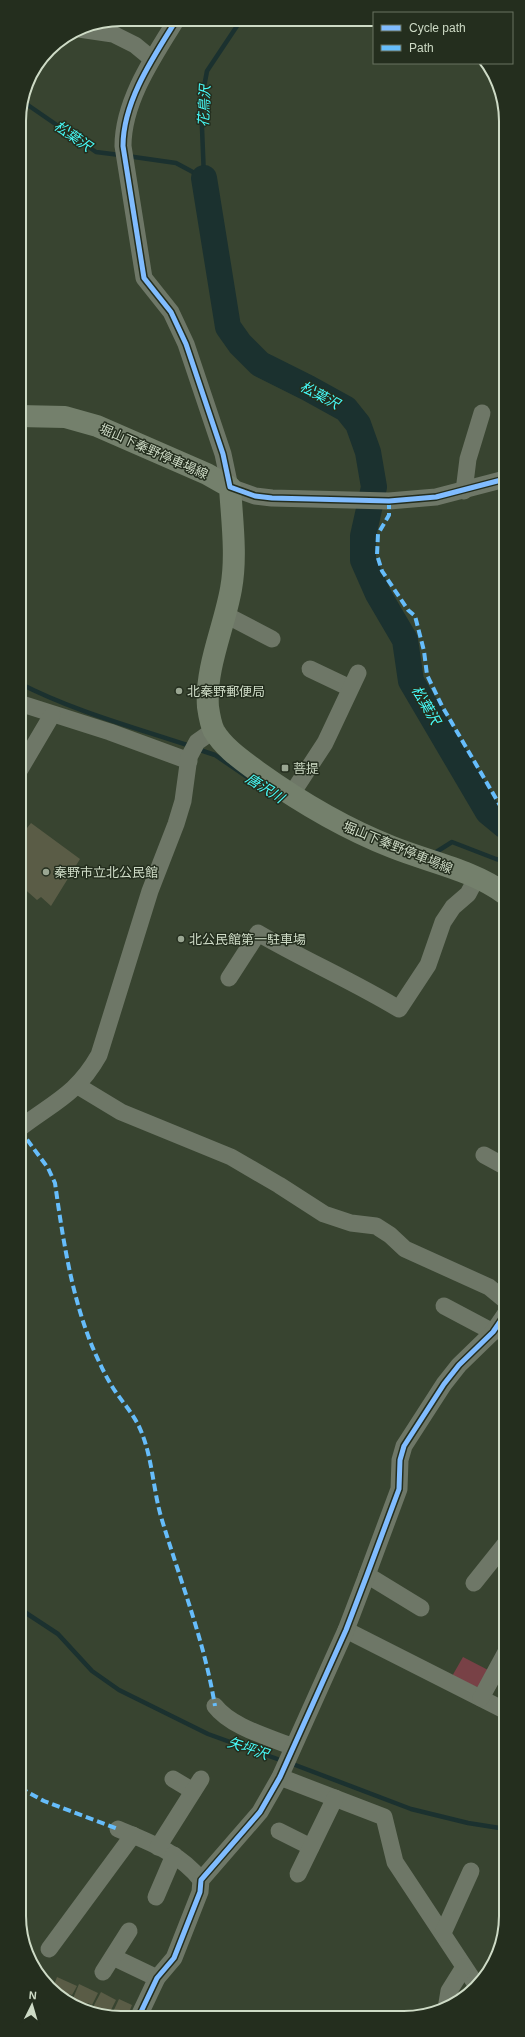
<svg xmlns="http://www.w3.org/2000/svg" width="525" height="2037" viewBox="0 0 525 2037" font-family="Arial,'Noto Sans JP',sans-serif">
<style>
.green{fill:#784146}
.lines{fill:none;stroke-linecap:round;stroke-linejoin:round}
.stream{stroke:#1b312f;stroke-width:4.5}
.river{stroke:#1b312f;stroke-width:26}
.building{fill:#5a5c46}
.minor{stroke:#6e7767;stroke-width:17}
.major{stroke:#74806c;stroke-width:22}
.quiet{stroke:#66bdfb;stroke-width:4;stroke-dasharray:8 4;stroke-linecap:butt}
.cycleway-casing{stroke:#242e1e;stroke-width:8}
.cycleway{stroke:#80bcff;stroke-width:5}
.poi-dot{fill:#9aa692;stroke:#242e1e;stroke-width:1.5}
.labels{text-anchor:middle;stroke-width:3;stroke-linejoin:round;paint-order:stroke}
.street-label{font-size:13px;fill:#cedbc6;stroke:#242e1e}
.poi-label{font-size:13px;fill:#cedbc6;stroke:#242e1e;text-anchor:start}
.water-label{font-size:14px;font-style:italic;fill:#47fbf9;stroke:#242e1e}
.rim{fill:none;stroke:#cedbc6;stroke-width:2}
</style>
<rect width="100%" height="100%" fill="#384430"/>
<polygon class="green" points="463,1657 490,1671 480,1688 451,1678"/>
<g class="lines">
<g class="stream">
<polyline points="22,101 96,152 120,155"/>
<polyline points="127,156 176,163 204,178"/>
<polyline points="204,178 201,103 207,71 241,20"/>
<path d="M19,683C73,711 133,727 190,746"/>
<polyline points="197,749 215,755 269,792"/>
<polyline points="433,854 452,842 496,859 505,861"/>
<polyline points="20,1609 58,1634 92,1671 119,1690 208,1734 283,1761"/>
<polyline points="290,1763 411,1809 468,1823 506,1829"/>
</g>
<polyline class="river" points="204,178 228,327 240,344 260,364 308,388 346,409 358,424 368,452 374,487 363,536 363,560 378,594 405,640 411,681 488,812 505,826"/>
</g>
<g class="building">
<polygon points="31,823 80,859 51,906 41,897 37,900 20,885 19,838"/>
<polygon points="57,1977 77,1986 72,1995 69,1994 67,1998 52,1990"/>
<polygon points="79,1984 98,1993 92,2005 88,2003 85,2008 72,2001"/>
<polygon points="101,1992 116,2000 110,2012 103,2009 101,2014 92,2009"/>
<polygon points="119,1999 132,2005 128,2015 130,2016 111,2016"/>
</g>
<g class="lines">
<g class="minor">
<path d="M177,19C154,56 123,101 123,146L144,278L171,312L186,344L223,454L230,487L255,496L272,498L389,501L436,497L505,479"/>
<polyline points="79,29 113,34 135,45 152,59"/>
<polyline points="464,491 468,459 482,413"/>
<polyline points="226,615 272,639"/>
<polyline points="310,669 350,688"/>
<polyline points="19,703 110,732 189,761"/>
<polyline points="19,771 52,715"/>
<polyline points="291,795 325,743 358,673"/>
<path d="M229,978L258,933C304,960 353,981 399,1009L428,965L443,922L453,907L468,894L477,877"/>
<polyline points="78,1086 121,1112 231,1157 279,1185 324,1214 351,1223 376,1226 390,1235 405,1249 489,1287 506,1301"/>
<path d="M20,1128C54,1102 77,1094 99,1055L150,891L176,824L183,801L189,757L197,742L214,730"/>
<polyline points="484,1155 506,1167"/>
<polyline points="444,1306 493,1332"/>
<polyline points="367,1575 421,1608"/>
<polyline points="474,1583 506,1543"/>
<polyline points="346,1630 506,1711"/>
<polyline points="481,1698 506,1652"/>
<path d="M215,1706C231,1727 269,1737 293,1747"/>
<polyline points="280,1777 384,1817 395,1862 477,1986"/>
<polyline points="173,1779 193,1791"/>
<path d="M118,1829C149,1842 180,1853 201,1880"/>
<polyline points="279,1831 311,1847"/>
<polyline points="158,1847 201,1779"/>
<polyline points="298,1874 335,1798"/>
<polyline points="156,1897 174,1855"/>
<polyline points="443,1933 471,1871"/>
<polyline points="49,1949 133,1835"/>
<polyline points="113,1957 157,1978"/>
<polyline points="103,1972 129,1931"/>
<polyline points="446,2009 449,1991 464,1967"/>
<polyline points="139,2016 157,1978 174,1958 200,1892 201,1880 260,1812 280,1777 346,1630 367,1575 399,1489 400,1460 404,1446 444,1384 459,1365 493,1332 506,1313"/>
</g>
<path class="major" d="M19,416L65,417L97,426L207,474L230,487C232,521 237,556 231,589C224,628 205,668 208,707C209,714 211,725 214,731C224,748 242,760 258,772C300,802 344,828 392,847C429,862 473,870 505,894"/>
<g class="quiet">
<polyline points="389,501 389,515 378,534 377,555 382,571 408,610 415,616 424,651 427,675 442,706 505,814"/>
<path d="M20,1130L48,1168L55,1183C63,1240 72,1300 95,1353C101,1366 107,1379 115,1391C124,1404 135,1416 141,1431C153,1460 153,1491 162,1520C181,1583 204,1640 215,1706"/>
<polyline points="20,1788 44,1801 118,1829"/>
</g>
<g class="cycleway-casing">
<g id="cycleway">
<path d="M177,19C154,56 123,101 123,146L144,278L171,312L186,344L223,454L230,487L255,496L272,498L389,501L436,497L505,479"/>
<polyline points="139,2016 157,1978 174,1958 200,1892 201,1880 260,1812 280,1777 346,1630 367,1575 399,1489 400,1460 404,1446 444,1384 459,1365 493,1332 506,1313"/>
</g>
</g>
<use href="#cycleway" class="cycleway"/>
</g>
<g class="poi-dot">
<circle cx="179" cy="691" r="4"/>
<rect x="281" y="764" width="8" height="8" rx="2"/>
<circle cx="46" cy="872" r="4"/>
<circle cx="181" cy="939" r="4"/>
</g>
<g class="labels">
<g class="street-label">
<text transform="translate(154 451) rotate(24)" y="5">堀山下秦野停車場線</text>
<text transform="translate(398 847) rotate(22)" y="5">堀山下秦野停車場線</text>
</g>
<g class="poi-label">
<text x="187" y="696">北秦野郵便局</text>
<text x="293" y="773">菩提</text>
<text x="54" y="877">秦野市立北公民館</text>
<text x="189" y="944">北公民館第一駐車場</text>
</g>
<g class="water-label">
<text transform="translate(204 106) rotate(-87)" y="5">花鳥沢</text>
<text transform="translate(73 136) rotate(35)" y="5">松葉沢</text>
<text transform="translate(320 395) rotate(28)" y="5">松葉沢</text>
<text transform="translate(426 705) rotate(60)" y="5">松葉沢</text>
<text transform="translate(265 788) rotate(32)" y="5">唐沢川</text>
<text transform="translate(248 1748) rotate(19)" y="5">矢坪沢</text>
</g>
</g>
<path d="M0 0H525V2037H0ZM121 26H404A95 95 0 0 1 499 121V1916A95 95 0 0 1 404 2011H121A95 95 0 0 1 26 1916V121A95 95 0 0 1 121 26Z" fill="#242e1e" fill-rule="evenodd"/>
<path class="rim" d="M121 26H404A95 95 0 0 1 499 121V1916A95 95 0 0 1 404 2011H121A95 95 0 0 1 26 1916V121A95 95 0 0 1 121 26Z"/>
<rect x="373" y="12" width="140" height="52" fill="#242e1e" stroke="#687361"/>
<rect x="381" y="25" width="20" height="6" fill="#80bcff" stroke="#687361"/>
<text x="409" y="32" font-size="12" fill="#cedbc6">Cycle path</text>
<rect x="381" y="45" width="20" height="6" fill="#66bdfb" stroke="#687361"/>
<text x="409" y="52" font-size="12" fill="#cedbc6">Path</text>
<g transform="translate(32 2005) rotate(5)" stroke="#242e1e" stroke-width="3" paint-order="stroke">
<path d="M0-3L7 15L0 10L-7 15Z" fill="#cedbc6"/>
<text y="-6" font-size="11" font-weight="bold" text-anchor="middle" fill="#cedbc6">N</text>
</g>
</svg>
